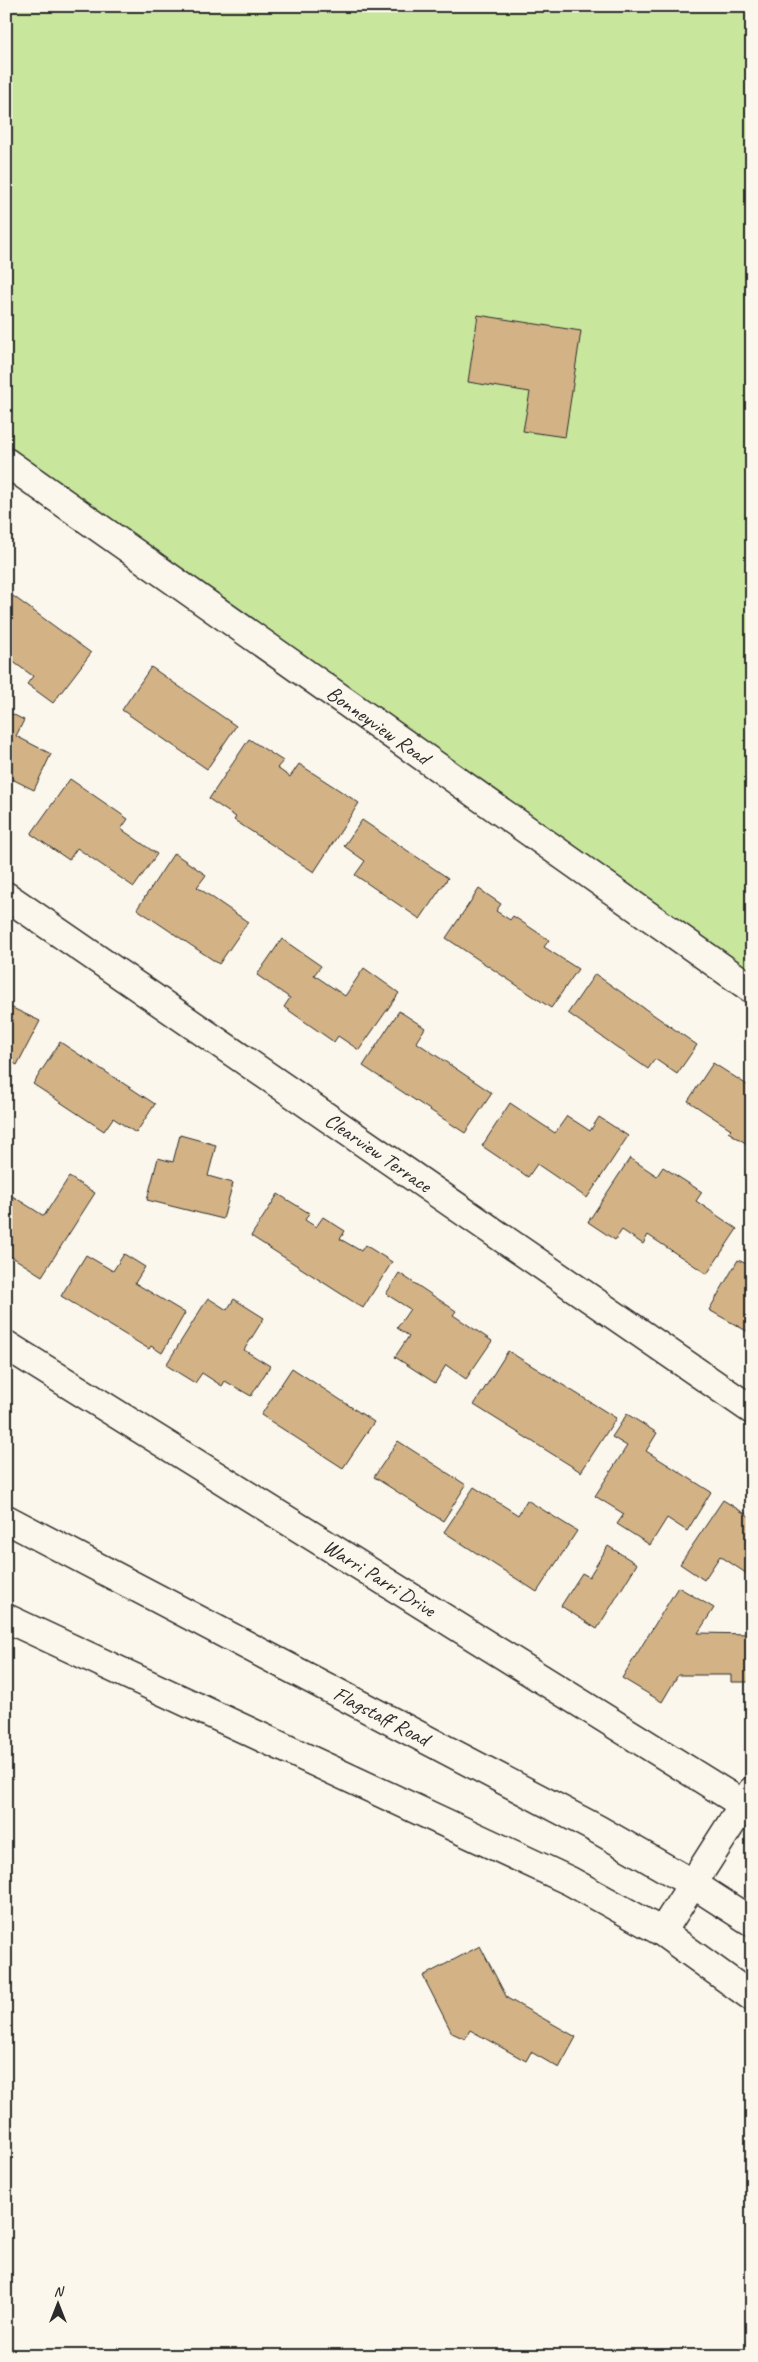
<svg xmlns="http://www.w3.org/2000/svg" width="758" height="2362" viewBox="0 0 758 2362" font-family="Caveat,sans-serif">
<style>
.green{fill:#c9e69d;stroke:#7a8864}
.building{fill:#d3b386;stroke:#2b2b2b}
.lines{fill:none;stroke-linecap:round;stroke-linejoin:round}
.street-casing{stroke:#2b2b2b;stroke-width:31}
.secondary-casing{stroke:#2b2b2b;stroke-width:31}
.street{stroke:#fbf7ec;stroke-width:28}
.secondary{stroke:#fbf7ec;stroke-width:28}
.labels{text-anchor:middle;stroke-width:4;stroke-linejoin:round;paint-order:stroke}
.street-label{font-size:21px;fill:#2b2b2b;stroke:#fbf7ec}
</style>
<rect width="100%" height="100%" fill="#fbf7ec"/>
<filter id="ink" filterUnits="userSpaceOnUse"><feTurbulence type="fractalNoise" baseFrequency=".02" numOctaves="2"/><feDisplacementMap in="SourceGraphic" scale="10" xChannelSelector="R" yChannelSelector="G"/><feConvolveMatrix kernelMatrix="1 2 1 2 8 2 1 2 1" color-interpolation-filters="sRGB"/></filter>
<g filter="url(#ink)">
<polygon class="green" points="6,6 752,6 752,989 6,462"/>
<g class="building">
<polygon points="478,315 581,331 565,437 523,431 530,392 468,382"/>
<polygon points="13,596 91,653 53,703 27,684 33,676 9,659 6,663 6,605"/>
<polygon points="151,667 236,726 207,769 122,710"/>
<polygon points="6,711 24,720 16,736 51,754 34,790 12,779 6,787"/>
<polygon points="249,739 283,761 277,768 290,777 299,764 359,803 314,872 234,820 236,817 209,799"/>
<polygon points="70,779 128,819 121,829 157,854 134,887 77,848 69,860 31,834"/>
<polygon points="362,820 448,878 420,919 355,875 365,861 344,846"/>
<polygon points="174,853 206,875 197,887 248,922 219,964 137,909"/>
<polygon points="479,889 501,904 496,911 510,920 513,916 549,940 544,947 578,969 551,1008 446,938"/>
<polygon points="282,939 321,966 314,975 345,996 364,968 399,993 359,1050 338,1036 334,1042 284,1007 290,998 257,975"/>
<polygon points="595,974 697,1045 677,1074 655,1059 648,1069 568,1013"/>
<polygon points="6,1005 40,1021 17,1065 6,1059"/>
<polygon points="399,1011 425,1028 416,1042 492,1093 465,1133 363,1066"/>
<polygon points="60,1042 155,1104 136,1133 113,1118 104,1131 33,1084"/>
<polygon points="713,1063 752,1088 752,1147 728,1132 731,1129 688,1101"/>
<polygon points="510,1103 555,1133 567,1116 590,1131 599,1117 628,1136 587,1198 537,1164 528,1177 482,1146"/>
<polygon points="180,1135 216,1145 208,1176 233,1183 223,1219 147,1200 158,1158 173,1162"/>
<polygon points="630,1158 657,1176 663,1167 702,1192 696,1201 737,1229 707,1274 648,1235 643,1244 622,1230 615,1240 588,1222"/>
<polygon points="69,1177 95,1193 42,1276 6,1253 6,1192 44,1216"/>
<polygon points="278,1194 309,1213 305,1220 316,1227 323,1217 345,1231 340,1239 361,1251 365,1245 392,1262 363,1308 251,1236"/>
<polygon points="124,1254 145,1267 135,1283 185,1313 162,1353 151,1346 149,1349 61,1296 86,1255 113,1271"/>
<polygon points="738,1260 749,1265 752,1260 752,1334 709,1310"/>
<polygon points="399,1273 456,1311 453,1315 492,1341 466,1379 446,1365 435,1383 395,1357 409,1336 397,1328 410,1309 386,1294"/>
<polygon points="208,1298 227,1310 234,1299 264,1318 244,1350 270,1366 251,1396 225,1381 222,1386 202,1373 195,1383 166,1365"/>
<polygon points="508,1351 616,1418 581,1472 474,1405"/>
<polygon points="292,1368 374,1422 343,1468 261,1415"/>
<polygon points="627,1414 657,1433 646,1451 711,1492 687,1531 667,1518 650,1545 617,1524 624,1514 595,1496 627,1446 612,1437"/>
<polygon points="398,1441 466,1485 443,1521 374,1477"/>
<polygon points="474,1487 518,1515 527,1500 577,1531 537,1592 444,1532"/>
<polygon points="723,1500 752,1518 752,1577 720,1556 704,1580 680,1564"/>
<polygon points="608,1546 637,1564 597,1629 561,1606 582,1573 589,1577"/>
<polygon points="678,1587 714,1608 698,1633 752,1634 752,1682 731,1682 731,1675 678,1675 662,1702 622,1678"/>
<polygon points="480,1946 507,1998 576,2037 559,2068 531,2052 526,2061 470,2030 465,2039 452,2033 423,1976"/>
</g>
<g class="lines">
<g class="street-casing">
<g id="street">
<path id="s1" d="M6,462L752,989"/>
<path id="s2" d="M6,896L752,1410"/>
<path id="s3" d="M6,1345L752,1810"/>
<polyline points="662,1932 752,1791"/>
</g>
</g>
<g class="secondary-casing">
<g id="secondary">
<path id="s4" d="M6,1519L597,1829L693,1884L752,1922"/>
<polyline points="6,1618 570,1881 662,1932 752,1997"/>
</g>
</g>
<use href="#street" class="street"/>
<use href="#secondary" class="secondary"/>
</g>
</g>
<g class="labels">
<g class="street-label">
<text dy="7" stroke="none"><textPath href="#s1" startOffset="456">Bonneyview Road</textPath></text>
<text dy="7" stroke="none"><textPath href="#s2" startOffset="452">Clearview Terrace</textPath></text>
<text dy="7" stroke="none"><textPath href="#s3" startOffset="440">Warri Parri Drive</textPath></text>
<text dy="7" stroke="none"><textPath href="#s4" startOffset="424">Flagstaff Road</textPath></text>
</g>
</g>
<rect width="758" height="2362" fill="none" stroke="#fbf7ec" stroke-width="25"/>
<rect x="12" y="12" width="733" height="2337" fill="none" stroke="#2b2b2b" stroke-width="2" filter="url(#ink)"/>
<g transform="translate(58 2304)" stroke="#fbf7ec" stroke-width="4" paint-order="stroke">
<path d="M0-4L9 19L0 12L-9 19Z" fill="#2b2b2b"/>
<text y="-8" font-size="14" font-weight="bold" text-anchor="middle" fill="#2b2b2b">N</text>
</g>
</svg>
